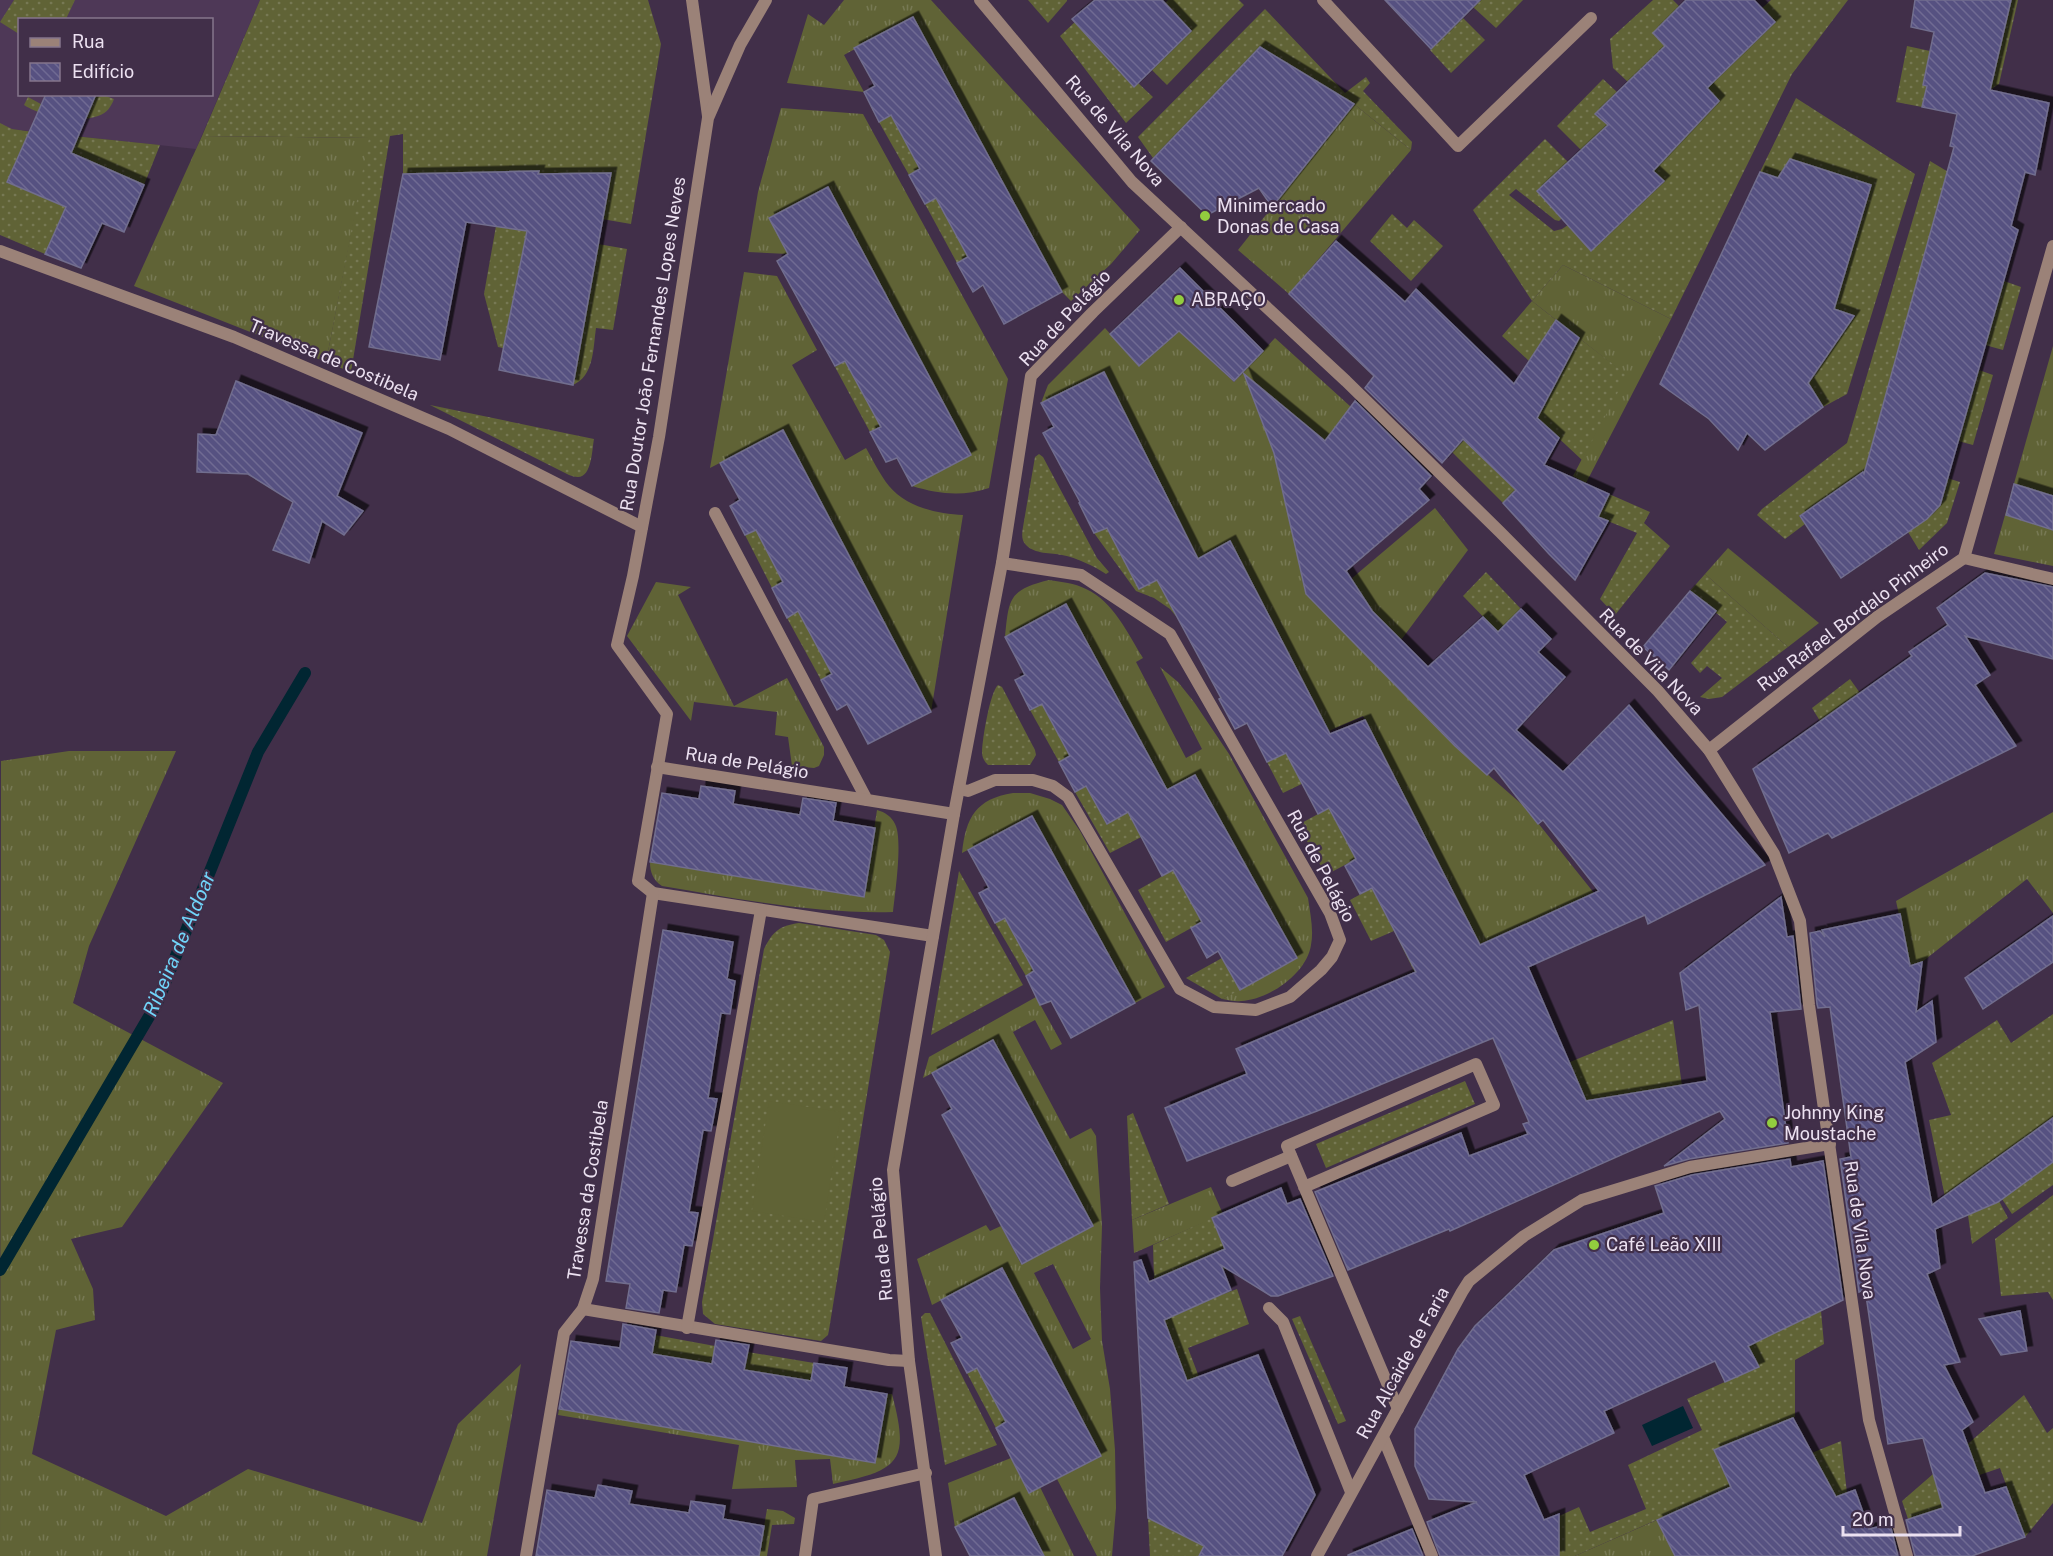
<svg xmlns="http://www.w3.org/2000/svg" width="2053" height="1556" viewBox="0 0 2053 1556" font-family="'Public Sans',sans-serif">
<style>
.built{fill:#4e3857;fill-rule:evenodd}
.grass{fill:url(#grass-tufts);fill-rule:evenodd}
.garden{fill:url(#garden-dots)}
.pitch{fill:#606336}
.water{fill:#012632}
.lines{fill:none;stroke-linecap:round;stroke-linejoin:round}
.stream{stroke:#012632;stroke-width:12}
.building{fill:url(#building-back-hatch);stroke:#716e8e;stroke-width:1.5;filter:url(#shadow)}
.street{stroke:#9b8278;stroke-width:12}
.poi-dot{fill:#92cd3e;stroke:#412f49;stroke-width:2}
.labels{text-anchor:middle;stroke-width:4.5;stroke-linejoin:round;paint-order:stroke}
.street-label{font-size:18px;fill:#ece1f1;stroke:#412f49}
.poi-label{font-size:18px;fill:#ece1f1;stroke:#412f49;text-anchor:start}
.water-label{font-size:20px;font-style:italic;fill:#71d5fa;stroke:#412f49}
</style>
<defs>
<pattern id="grass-tufts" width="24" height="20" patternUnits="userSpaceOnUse" patternTransform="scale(1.5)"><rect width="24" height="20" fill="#606336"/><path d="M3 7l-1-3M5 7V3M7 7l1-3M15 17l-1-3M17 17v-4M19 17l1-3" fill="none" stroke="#777954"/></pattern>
<pattern id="garden-dots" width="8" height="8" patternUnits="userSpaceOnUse" patternTransform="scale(1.5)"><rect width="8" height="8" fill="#606336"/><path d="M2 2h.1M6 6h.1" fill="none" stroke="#777954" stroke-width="1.8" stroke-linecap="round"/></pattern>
<pattern id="building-back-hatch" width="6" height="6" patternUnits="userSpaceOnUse" patternTransform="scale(1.5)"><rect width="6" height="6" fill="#575181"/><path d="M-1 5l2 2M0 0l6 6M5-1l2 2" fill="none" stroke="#6f6a93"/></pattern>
<filter id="shadow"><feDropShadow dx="5.5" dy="-5.5" stdDeviation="0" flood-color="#0009"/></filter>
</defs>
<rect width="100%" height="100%" fill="#412f49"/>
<path class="built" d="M0,0H260L196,149L0,128ZM20,20H212V94H20Z"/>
<g class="grass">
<polygon points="844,0 931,0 1140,230 1111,264 1071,301 1062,292 913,17 844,55 864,92 787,83 808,14 824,25"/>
<polygon points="1354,104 1411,150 1289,294 1238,250"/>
<path d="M781,108L863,114L1008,379L989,488C962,497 939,494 912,486L971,455L828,187L769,218L788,254L748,252L758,192Z"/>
<polygon points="202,136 370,138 326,362 134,286"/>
<polygon points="1563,265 1671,319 1586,483 1573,476 1626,375 1532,301"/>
<path d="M744,272L777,276L817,350L792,365L845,460L866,448C873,460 880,475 889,486C906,507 938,514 963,515L931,712L783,430L710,468Z"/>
<polygon points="1105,328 1139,366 1179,331 1234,382 1275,338 1351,407 1325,441 1274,400 1260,417 1274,453 1306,592 1451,742 1526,808 1594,893 1415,973 1394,931 1456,897 1363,716 1329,731 1230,542 1198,559 1104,373 1041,403 1048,385"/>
<polygon points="2053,346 2053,566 1994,554"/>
<polygon points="1435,508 1468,550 1401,640 1372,611 1351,579"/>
<polygon points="1728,548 1819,623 1788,647 1705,574"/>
<path d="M1049,580C1062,582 1074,583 1086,589C1113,601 1128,634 1143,658L1136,662L1186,758L1202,749L1160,667L1178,682L1194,702L1229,754L1308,898C1310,913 1314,930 1311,945C1307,973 1269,1000 1241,1001C1235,1002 1229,1000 1222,999L1297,958L1195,776L1167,790L1066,605L1005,637C1009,599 1008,590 1049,580Z"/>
<polygon points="656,582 691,587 678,595 734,706 787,678 824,747 824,755 819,766 814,768 792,766 788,737 775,735 777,712 694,702 691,721 627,636"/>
<polygon points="69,751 176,751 89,946 73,1003 223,1083 122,1227 71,1239 93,1289 95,1320 56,1330 32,1454 166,1516 248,1469 422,1523 458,1424 521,1364 487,1556 0,1556 1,761"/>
<path d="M1013,793H1030L1050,799L1062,805L1080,831L1165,987L1135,1003L1032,816L962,853C966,817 976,799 1013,793Z"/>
<path d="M877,810C885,812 892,817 895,824C903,838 895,894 893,912C816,914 738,899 662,886C653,880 650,872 650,862L864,896Z"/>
<polygon points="2053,812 2053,913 2027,879 1922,962 1910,965 1896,901"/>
<path d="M1036,997L1062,1044L1051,1050L1035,1020L1013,1032L1070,1139L1091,1128L1096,1136L1102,1226L1100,1288L1102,1341L1110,1389L1115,1450L1116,1508L1112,1556H1097L1057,1479L1101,1455L1003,1268L932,1305L917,1259L986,1225L990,1231L1001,1226L1021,1264L1093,1226L993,1041L923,1078L929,1057ZM1053,1264L1091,1339L1073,1349L1034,1273Z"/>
<polygon points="1211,1187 1223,1214 1134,1253 1132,1220"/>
<path d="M887,1394H892C910,1462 900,1470 833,1484L830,1459L795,1460L797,1487L732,1489L739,1445L558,1415L559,1409L875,1463Z"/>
<polygon points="1011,1458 1029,1493 1040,1487 1074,1556 1044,1556 1014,1498 955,1527 948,1483"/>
<polygon points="767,1509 783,1511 795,1518 794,1524 772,1525 767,1556 759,1556"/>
<polygon points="1657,1520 1675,1556 1575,1556"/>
</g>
<g class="garden">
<polygon points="14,0 75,0 66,19 20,20 19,34 0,22"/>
<polygon points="260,0 648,0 661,44 631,224 602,219 610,173 570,174 566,192 535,188 538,171 403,174 403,134 390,136 351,372 326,362 369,138 202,136"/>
<polygon points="1028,0 1067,0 1067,1 1048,23"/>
<polygon points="1168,0 1239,0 1244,5 1167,85 1152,70 1191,31 1165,3"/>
<polygon points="1481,0 1523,0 1496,28 1473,7"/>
<polygon points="1653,0 1673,0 1680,7 1653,33 1665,46 1628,82 1613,68 1610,39"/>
<polygon points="1771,0 1848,0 1792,74 1671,319 1563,265 1532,301 1556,320 1529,361 1502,336 1532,301 1473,210 1545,139 1568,162 1537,191 1562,218 1559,221 1555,220 1516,189 1509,195 1554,231 1562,229 1568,225 1591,251 1664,182 1653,171 1719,101 1707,88 1775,22 1762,8"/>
<polygon points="2011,0 2018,0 1999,84 1990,90"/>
<polygon points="1265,9 1345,93 1366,77 1370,83 1363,91 1412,142 1411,150 1354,104 1260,48 1153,158 1138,137"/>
<polygon points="1463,18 1485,40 1451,73 1430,50"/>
<polygon points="1075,22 1134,86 1138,83 1153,97 1126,123 1060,36"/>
<polygon points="1907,46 1930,51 1923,85 1927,86 1922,107 1896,102"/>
<polygon points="1603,79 1617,92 1595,114 1608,125 1581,150 1557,126"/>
<path d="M59,95L90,108L96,95H103L114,99C111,107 107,113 98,116C79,123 40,116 24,105L28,97L50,109Z"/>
<polygon points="1796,98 1915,174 1847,394 1823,407 1808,383 1854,316 1834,309 1870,185 1790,159 1778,178 1760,172"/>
<polygon points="891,115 920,169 909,175 879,122"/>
<polygon points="0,123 12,129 26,131 160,145 144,185 28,135 7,182 66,207 45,254 0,235"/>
<polygon points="1930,161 1985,194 1866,470 1799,516 1805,524 1785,539 1757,515 1762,509 1847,443"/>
<polygon points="936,198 968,257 957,263 925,204"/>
<polygon points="1392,214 1407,228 1414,220 1443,246 1411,281 1370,241"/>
<polygon points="496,226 527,231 503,348 498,347 484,294"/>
<path d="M598,244L627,249L613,330L596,328C593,349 594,376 573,385Z"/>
<polygon points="2004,281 2021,287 2003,350 1985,345"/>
<polygon points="1579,338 1627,375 1582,460 1537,418"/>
<polygon points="845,361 881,427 870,432 835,367"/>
<polygon points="1979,370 1993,375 1973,445 1958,441"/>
<path d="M430,405L594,439C592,449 592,477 578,477C575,477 572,476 569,475Z"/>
<polygon points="1464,440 1516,489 1503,503 1452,452"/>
<path d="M1039,454L1043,457L1097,558L1109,572L1106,574C1094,566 1077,558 1062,555C1052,553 1034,554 1026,545C1021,540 1022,533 1023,527L1035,457Z"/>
<polygon points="1947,478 1960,482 1947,523 1919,550 1908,532 1927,519"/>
<polygon points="1609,494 1650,512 1644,523 1670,546 1615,615 1600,599 1637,533 1598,517"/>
<polygon points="1107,528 1139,589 1169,574 1179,620 1170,609 1154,598 1136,591 1094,533"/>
<polygon points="756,530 783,582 772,588 745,535"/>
<polygon points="1486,572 1521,609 1498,632 1463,596"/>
<polygon points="1705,574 1788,647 1722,697 1709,699 1700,697 1722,678 1707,666 1700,673 1691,663 1727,622 1690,591"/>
<polygon points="798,611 832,674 821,680 787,618"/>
<polygon points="1850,679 1860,693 1820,721 1812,708"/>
<path d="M998,685L1002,687L1035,750L1036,755L1030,765H988C985,762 982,758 982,752C982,740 990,692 998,685Z"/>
<polygon points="1042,704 1070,756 1059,762 1030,710"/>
<polygon points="1298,747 1314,778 1283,793 1267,762"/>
<polygon points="1086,786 1107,824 1137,807 1151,832 1110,853 1075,792"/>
<polygon points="1329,808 1356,859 1326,875 1298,825"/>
<polygon points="1173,870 1202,922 1166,942 1138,890"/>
<polygon points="959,871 1023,985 931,1035"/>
<polygon points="1372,888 1394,931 1371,941 1350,900"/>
<polygon points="1005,918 1034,971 1026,976 995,923"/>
<path d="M799,923L876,935L884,940L890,952L829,1330L828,1335L821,1341L715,1324L703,1314L702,1302L764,949C773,931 779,926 799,923Z"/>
<polygon points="1222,958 1240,990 1222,999 1186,978"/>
<polygon points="2053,1014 2053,1118 1945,1197 1929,1120 1951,1115 1932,1063 1997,1020 2011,1043"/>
<polygon points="1673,1020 1682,1086 1586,1101 1570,1062"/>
<polygon points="1465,1081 1475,1104 1326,1168 1316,1144"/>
<polygon points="1133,1113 1169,1204 1132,1220 1127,1116"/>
<polygon points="2053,1162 2053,1185 2012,1214 2002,1199"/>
<polygon points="2053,1195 2053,1300 2048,1292 2001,1296 1995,1239"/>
<polygon points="1999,1201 2008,1218 1972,1244 1968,1215"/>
<polygon points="1212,1218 1232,1266 1212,1275 1221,1295 1237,1289 1249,1324 1188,1348 1199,1377 1199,1403 1143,1426 1142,1412 1157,1405 1164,1320 1170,1273 1154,1279 1153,1245"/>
<polygon points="1821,1311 1824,1344 1795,1360 1795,1417 1715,1451 1731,1487 1575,1556 1559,1556 1559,1516 1579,1507 1590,1532 1646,1509 1628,1465 1702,1430 1687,1399 1758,1367 1748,1346"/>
<polygon points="925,1313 930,1313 997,1445 945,1465 921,1317"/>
<polygon points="1300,1316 1346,1421 1338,1424 1292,1319"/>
<polygon points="655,1335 715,1346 712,1364 652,1354"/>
<polygon points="748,1352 814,1363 811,1381 745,1370"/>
<polygon points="977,1368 1006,1422 996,1428 967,1373"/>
<polygon points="2024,1395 2047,1433 2053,1428 2053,1503 2025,1537 2000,1468 1938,1489 1943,1508 1908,1519 1902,1501"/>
<polygon points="1841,1441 1847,1493 1822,1503 1802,1457"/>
<polygon points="1148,1518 1204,1546 1199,1556 1150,1556"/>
</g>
<polygon class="pitch" points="769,1101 841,1112 824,1222 752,1211"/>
<polygon class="water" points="1683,1406 1693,1428 1652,1446 1642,1425"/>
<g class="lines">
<polyline class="stream" points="0,1270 157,1003 258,752 305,673"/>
</g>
<g class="building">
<polygon points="1095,0 1162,0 1191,31 1134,87 1072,19"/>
<polygon points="1385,0 1480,0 1431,49"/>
<polygon points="1686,0 1754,0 1775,22 1707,88 1719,101 1653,171 1664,181 1591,251 1537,191 1608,125 1595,114 1665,46 1653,33"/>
<polygon points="1915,0 2011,0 1990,90 2049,103 2035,175 2025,172 2011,226 2018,230 1940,505 1927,519 1841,578 1800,516 1863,472 1864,474 1954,147 1950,146 1957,114 1922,107 1927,86 1923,85 1934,32 1911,27"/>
<polygon points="913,17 1062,292 1004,324 983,285 973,292 957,263 968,257 936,198 925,204 909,175 920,169 891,115 879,122 864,92 875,86 854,48"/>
<polygon points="1260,47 1354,104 1272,207 1259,188 1207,215 1151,161"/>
<polygon points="46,94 96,94 71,153 144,185 124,232 102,223 81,268 45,254 66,207 7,182"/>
<polygon points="1790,159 1871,185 1834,309 1854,316 1808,383 1823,407 1765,450 1747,433 1738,450 1709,419 1660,384 1760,172 1778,178"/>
<polygon points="539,171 538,174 611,173 573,385 499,370 527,231 466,222 440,360 369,347 403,174"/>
<polygon points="828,187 971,455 912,486 897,458 886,462 870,432 881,427 845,361 835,366 777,261 788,254 769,218"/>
<polygon points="1336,241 1405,302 1416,289 1514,384 1556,320 1579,338 1537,418 1559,438 1544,465 1609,494 1598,517 1608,521 1575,580 1549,554 1503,503 1516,490 1463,439 1442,463 1365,388 1374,376 1289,294"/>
<polygon points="1180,268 1263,351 1234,381 1179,331 1139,366 1110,334"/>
<polygon points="1104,372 1198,559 1230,541 1330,734 1365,720 1480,945 1599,891 1543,820 1538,824 1494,768 1487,775 1455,746 1306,594 1274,453 1244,374 1325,441 1355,401 1431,476 1419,489 1429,500 1346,571 1372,611 1428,667 1483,617 1498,632 1521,609 1551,639 1538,652 1565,677 1516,730 1563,772 1629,705 1765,865 1648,924 1645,915 1528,967 1586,1101 1707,1081 1699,1005 1686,1010 1680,973 1781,897 1787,937 1793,936 1801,1009 1770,1012 1788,1143 1689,1159 1664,1166 1725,1119 1720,1111 1450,1231 1449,1229 1348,1270 1315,1192 1461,1133 1469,1156 1528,1134 1523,1124 1529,1122 1493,1038 1317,1111 1187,1161 1165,1108 1247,1074 1236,1049 1416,972 1372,888 1360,894 1345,866 1356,859 1329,808 1318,814 1286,753 1267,762 1247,723 1235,729 1219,699 1221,698 1157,580 1139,589 1107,528 1094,533 1079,503 1080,502 1043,433 1054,427 1041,403"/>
<polygon points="236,381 362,433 337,496 363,511 344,535 322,521 309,563 273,550 293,502 248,474 197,472 198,434 216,435"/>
<polygon points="783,430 931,712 868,744 847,704 837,710 821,680 832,674 798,611 787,618 772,588 783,582 756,530 745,535 730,506 740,500 720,463"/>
<polygon points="2014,484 2053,496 2053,530 2006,515"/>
<polygon points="1985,573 2053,587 2053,659 1965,636 1990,675 1975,685 2016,746 1832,838 1828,833 1789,853 1753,769 1912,656 1909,652 1948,625 1937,608"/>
<polygon points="1690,591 1716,611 1669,670 1643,647"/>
<polygon points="1066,604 1167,790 1195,775 1297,958 1240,990 1218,951 1207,958 1191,928 1202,922 1173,870 1162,876 1128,812 1107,824 1086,786 1075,792 1059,762 1070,756 1042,704 1030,710 1015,680 1025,675 1005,637"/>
<polygon points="701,786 735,791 733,804 800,815 803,798 836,803 833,821 875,828 864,897 650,862 662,793 699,799"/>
<polygon points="1032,816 1135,1003 1071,1038 1051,1001 1040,1005 1026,976 1034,971 1005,918 995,923 979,893 989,888 968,850"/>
<polygon points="1900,914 1910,966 1922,962 1916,1012 1932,1001 1936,1042 1905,1062 1932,1205 2053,1118 2053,1162 1998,1202 1935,1229 1940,1268 1927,1274 1960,1362 1944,1365 1973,1422 1962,1430 1985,1493 2006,1487 2025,1537 1972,1556 1915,1556 1906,1520 1943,1508 1923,1438 1888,1444 1865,1289 1859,1292 1840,1159 1851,1157 1830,1007 1818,1008 1817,1004 1810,933 1820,931 1825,937 1822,930"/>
<polygon points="2053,916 2053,962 1983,1009 1965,978"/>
<polygon points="663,930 733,942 727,979 735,981 730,1014 721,1013 708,1098 717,1099 711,1131 703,1130 689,1212 698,1213 692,1246 684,1245 676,1292 663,1290 659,1313 626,1308 630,1284 606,1281"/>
<polygon points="993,1040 1093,1226 1022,1264 942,1115 952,1109 932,1073"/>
<polygon points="1790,1159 1791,1167 1823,1161 1843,1300 1748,1346 1759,1367 1725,1382 1715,1361 1604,1411 1614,1433 1524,1475 1544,1520 1559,1514 1559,1556 1440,1556 1427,1522 1477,1502 1429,1499 1415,1466 1415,1429 1458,1349 1475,1326 1554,1250 1664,1213 1655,1186 1692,1175"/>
<polygon points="1281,1188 1287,1204 1300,1199 1333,1276 1278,1296 1271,1296 1221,1265 1231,1290 1164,1320 1187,1381 1258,1355 1315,1495 1282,1556 1199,1556 1204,1546 1148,1518 1134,1262 1141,1260 1149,1282 1225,1249 1212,1218"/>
<polygon points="1002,1268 1101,1456 1029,1493 996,1428 1006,1422 977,1368 967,1373 951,1343 962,1338 941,1300"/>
<polygon points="2020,1311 2027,1351 2001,1355 1979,1319"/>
<polygon points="623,1324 656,1330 652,1354 712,1364 716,1340 749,1345 744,1370 811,1381 814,1363 847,1368 844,1387 887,1394 875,1463 559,1409 571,1341 620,1348"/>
<polygon points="1793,1418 1836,1497 1855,1490 1869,1529 1890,1524 1898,1556 1675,1556 1657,1520 1731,1487 1714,1450"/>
<polygon points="598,1485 632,1491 629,1504 689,1513 691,1501 725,1506 723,1519 764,1526 759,1556 536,1556 547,1490 595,1498"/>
<polygon points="1014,1498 1044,1556 970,1556 955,1527"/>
<polygon points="1412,1529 1423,1556 1348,1556 1348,1555"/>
</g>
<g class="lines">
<g class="street">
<polyline points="692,0 708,116"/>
<polyline points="766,0 740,45 708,118 659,437 633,576 617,645 667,714 638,881 653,893 933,936"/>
<polyline points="980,0 1132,182 1346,381 1500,532 1658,691 1709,750 1774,854 1800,921 1809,1005 1869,1420 1907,1556"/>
<polyline points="1323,0 1458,146 1591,18"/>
<polyline points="0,251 234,337 449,429 642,527"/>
<polyline points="715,513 867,800 954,814"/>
<polyline points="1964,558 2053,579"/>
<polyline points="1709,750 1877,617 1964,558 2053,246"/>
<polyline points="657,767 867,800"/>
<polyline points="959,789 968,791 995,780 1033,780 1053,786 1068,797 1180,989 1214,1007 1256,1010 1290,997 1321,970 1332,957 1340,940 1330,913 1170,634 1081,575 1002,563"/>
<polyline points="1232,1181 1291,1156"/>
<polyline points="1304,1187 1494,1105 1476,1064 1287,1146 1398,1409"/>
<polyline points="1269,1308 1283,1322 1351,1492"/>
<polyline points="583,1309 889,1360 909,1361"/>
<polyline points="687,1328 761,910"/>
<polyline points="1383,1437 1432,1556"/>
<polyline points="526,1556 564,1333 583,1309 593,1279 653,893"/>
<polyline points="805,1556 813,1499 926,1473"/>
<polyline points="936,1556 909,1361 893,1170 954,814 1002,563 1031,376 1093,312 1181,227"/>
<polyline points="1317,1556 1462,1292 1469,1281 1524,1236 1582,1200 1690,1167 1830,1144"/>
</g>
</g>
<g class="poi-dot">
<circle cx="1205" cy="216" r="6"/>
<circle cx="1179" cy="300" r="6"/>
<circle cx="1772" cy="1123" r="6"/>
<circle cx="1594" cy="1245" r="6"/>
</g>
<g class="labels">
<g class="street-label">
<text transform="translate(1115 131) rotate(49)" y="6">Rua de Vila Nova</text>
<text transform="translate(1065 318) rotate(-47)" y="6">Rua de Pelágio</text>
<text transform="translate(653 344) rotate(-81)" y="6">Rua Doutor João Fernandes Lopes Neves</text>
<text transform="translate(334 360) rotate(23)" y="6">Travessa de Costibela</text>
<text transform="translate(1853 617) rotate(-37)" y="6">Rua Rafael Bordalo Pinheiro</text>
<text transform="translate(1651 662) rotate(46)" y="6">Rua de Vila Nova</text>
<text transform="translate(747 763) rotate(9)" y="6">Rua de Pelágio</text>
<text transform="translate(1321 866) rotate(62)" y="6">Rua de Pelágio</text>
<text transform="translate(588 1190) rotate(-81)" y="6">Travessa da Costibela</text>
<text transform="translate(1860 1230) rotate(82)" y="6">Rua de Vila Nova</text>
<text transform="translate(881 1239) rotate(-95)" y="6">Rua de Pelágio</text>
<text transform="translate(1403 1363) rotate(-61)" y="6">Rua Alcaide de Faria</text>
</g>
<g class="poi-label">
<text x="1217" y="212">Minimercado<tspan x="1217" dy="21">Donas de Casa</tspan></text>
<text x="1191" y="306">ABRAÇO</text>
<text x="1784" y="1119">Johnny King<tspan x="1784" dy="21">Moustache</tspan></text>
<text x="1606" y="1251">Café Leão XIII</text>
</g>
<g class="water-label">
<text transform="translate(179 944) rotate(-67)" y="7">Ribeira de Aldoar</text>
</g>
</g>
<rect x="18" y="18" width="195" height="78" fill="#412f49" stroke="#85768c" stroke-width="1.5"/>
<rect x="30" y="38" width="30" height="9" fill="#9b8278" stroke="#85768c" stroke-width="1.5"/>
<text x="72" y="48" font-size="18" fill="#ece1f1">Rua</text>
<rect x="30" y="63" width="30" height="18" fill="url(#building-back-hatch)" stroke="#85768c" stroke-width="1.5"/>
<text x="72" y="78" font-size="18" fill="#ece1f1">Edifício</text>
<path d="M1843 1526v9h117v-9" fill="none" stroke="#ece1f1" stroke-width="3"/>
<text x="1852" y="1526" font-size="18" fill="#ece1f1" stroke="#412f49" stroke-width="4.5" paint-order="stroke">20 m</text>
</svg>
